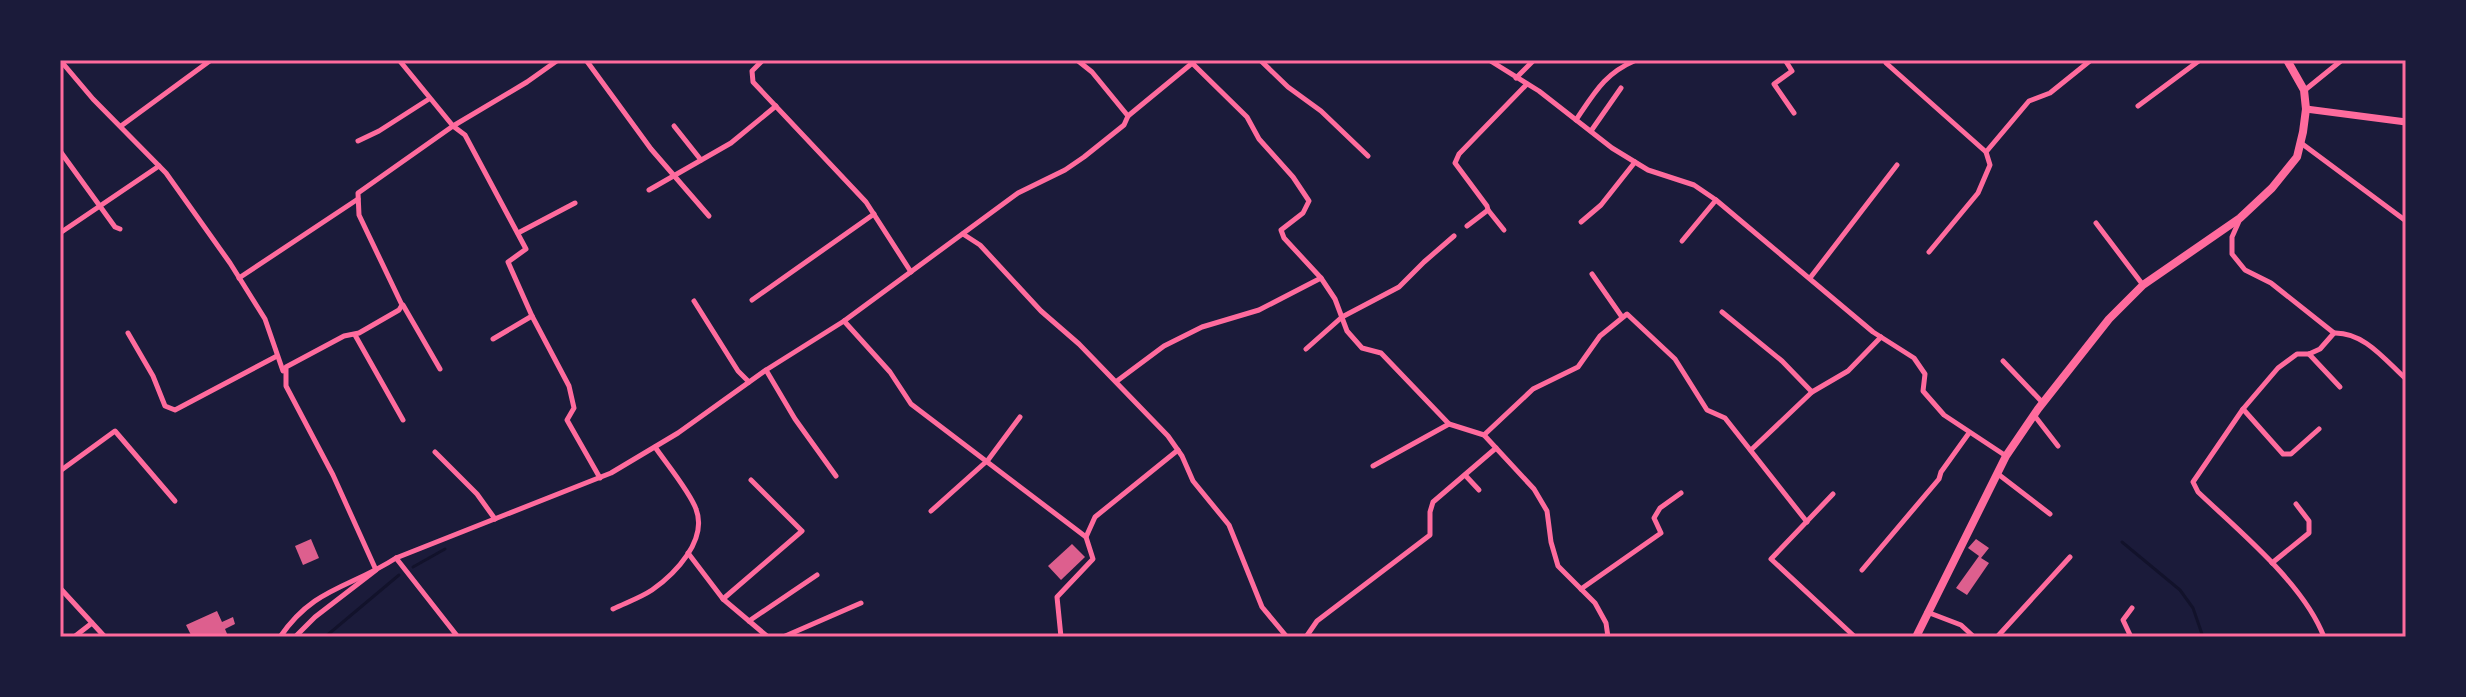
<svg xmlns="http://www.w3.org/2000/svg" width="2466" height="697" viewBox="0 0 2466 697" font-family="Manrope,sans-serif">
<style>
.lines{fill:none;stroke-linecap:round;stroke-linejoin:round}
.stream{stroke:#12122b;stroke-width:3}
.building{fill:#dd5f8e}
.minor{stroke:#ff6b9d;stroke-width:5}
.secondary{stroke:#ff6b9d;stroke-width:7}
.trunk{stroke:#ff6b9d;stroke-width:8}
.neatline{fill:none;stroke:#ff6b9d;stroke-width:3}
</style>
<rect width="100%" height="100%" fill="#1b1b3a"/>
<g class="lines">
<g class="stream">
<polyline points="2122,542 2180,590 2193,608 2203,637"/>
<polyline points="413,567 445,549"/>
<polyline points="325,637 399,575"/>
</g>
</g>
<g class="building">
<polygon points="311,539 319,558 303,565 295,546"/>
<polygon points="1976,539 1989,548 1981,558 1989,563 1967,595 1956,588 1979,556 1968,548"/>
<polygon points="1072,544 1085,557 1061,580 1048,566"/>
<polygon points="217,611 222,622 233,617 235,624 225,629 228,636 192,637 186,625"/>
</g>
<g class="lines">
<g class="minor">
<polyline points="60,60 93,99 166,173 230,263 265,319 283,371"/>
<polyline points="399,60 453,126 465,135 526,249 508,262 532,316 569,386 574,408 567,420 600,478"/>
<polyline points="586,60 651,149 709,216"/>
<polyline points="763,60 752,71 753,82 866,202 911,272"/>
<polyline points="1260,60 1288,87 1321,111 1368,156"/>
<polyline points="1489,60 1539,91 1612,148 1648,170 1694,185 1716,200 1873,332 1914,358 1925,374 1923,391 1944,415 2006,456"/>
<polyline points="1785,60 1792,71 1774,84 1794,113"/>
<polyline points="1886,60 1886,63 1986,152"/>
<polyline points="1193,64 1247,117 1259,139 1293,177 1309,201 1303,213 1281,230 1284,238 1321,278 1335,299 1347,331 1362,348 1381,353 1449,424 1484,435 1534,489 1547,511 1551,542 1558,566 1595,603 1606,623 1608,637"/>
<polyline points="1516,78 1534,60"/>
<polyline points="2305,90 2342,60"/>
<polyline points="2138,106 2200,60"/>
<polyline points="1128,116 1196,60"/>
<path d="M1576,120C1595,92 1604,74 1636,60"/>
<polyline points="121,126 211,60"/>
<polyline points="674,126 701,160"/>
<polyline points="1591,131 1621,88"/>
<polyline points="358,141 379,131 429,99"/>
<polyline points="2301,143 2406,221"/>
<polyline points="60,151 115,227 120,229"/>
<polyline points="649,190 731,143 776,106"/>
<polyline points="1488,210 1504,230"/>
<path d="M2240,219L2232,237V254L2245,270L2271,283L2334,333C2364,332 2385,360 2406,379"/>
<polyline points="1581,222 1601,205 1635,162"/>
<polyline points="2096,223 2143,285"/>
<polyline points="1467,226 1488,210 1487,206 1455,163 1459,154 1527,84"/>
<polyline points="60,233 159,166"/>
<polyline points="518,233 575,203"/>
<polyline points="963,234 980,245 1041,311 1079,344 1168,436 1182,456 1193,481 1229,525 1262,607 1287,637"/>
<polyline points="1682,241 1716,200"/>
<polyline points="1929,252 1978,193 1990,165 1986,152 2029,101 2050,93 2091,60"/>
<polyline points="1592,274 1622,317"/>
<polyline points="239,278 358,199"/>
<polyline points="1810,278 1897,165"/>
<polyline points="752,300 874,214"/>
<polyline points="694,301 738,371 749,382"/>
<polyline points="403,305 440,369"/>
<polyline points="1722,312 1782,361 1812,392 1848,371 1881,337"/>
<polyline points="844,321 890,372 911,404 1086,537"/>
<polyline points="128,333 153,376 165,406 175,410 277,356"/>
<polyline points="355,335 403,420"/>
<polyline points="493,339 532,316"/>
<polyline points="1306,349 1342,317 1399,287 1424,262 1454,236"/>
<polyline points="2309,354 2340,387"/>
<polyline points="2003,361 2042,402"/>
<polyline points="766,370 795,419 836,476"/>
<polyline points="1117,381 1164,346 1202,327 1259,310 1321,278"/>
<polyline points="2243,409 2283,454 2291,454 2319,429"/>
<polyline points="2034,415 2058,446"/>
<polyline points="1484,435 1533,389 1578,367 1600,336 1627,314 1675,359 1707,410 1725,418 1807,522"/>
<polyline points="1751,450 1812,392"/>
<polyline points="435,452 477,494 495,519"/>
<polyline points="1373,466 1449,424"/>
<polyline points="60,471 115,431 175,501"/>
<polyline points="1998,474 2050,514"/>
<polyline points="1465,475 1479,490"/>
<polyline points="1833,494 1771,559 1855,637"/>
<polyline points="931,511 988,460 1020,417"/>
<polyline points="688,553 723,599 768,637"/>
<polyline points="396,558 458,637"/>
<polyline points="2272,563 2309,533 2309,521 2296,504"/>
<polyline points="1862,570 1939,479 1941,472 1969,433"/>
<polyline points="60,588 105,637"/>
<polyline points="1581,589 1661,533 1654,518 1660,508 1681,493"/>
<polyline points="723,599 802,531 751,480"/>
<path d="M613,609C625,603 640,598 652,590C675,574 708,540 696,509C690,492 666,463 655,447"/>
<polyline points="1927,612 1961,625 1974,637"/>
<polyline points="749,621 817,575"/>
<polyline points="74,637 92,623"/>
<path d="M280,637C314,587 350,588 396,558L611,473L678,433L766,370L844,321L1018,193L1065,170L1084,157L1124,125L1128,116L1092,72L1077,60"/>
<polyline points="295,637 315,617 376,570 333,475 286,386 286,367 344,336 359,333 399,310 402,305 359,215 358,193 453,126 527,82 558,60"/>
<polyline points="783,637 861,603"/>
<polyline points="1061,637 1057,597 1093,559 1086,537 1095,517 1178,450"/>
<polyline points="1306,637 1317,621 1430,535 1430,512 1433,502 1496,448"/>
<polyline points="1997,637 2070,557"/>
<polyline points="2131,637 2123,620 2132,608"/>
<path d="M2324,637C2304,584 2239,531 2198,492L2193,482L2243,409L2278,368L2297,354H2309L2320,349L2334,333"/>
</g>
<polyline class="secondary" points="2306,109 2406,122"/>
<polyline class="trunk" points="1916,637 2006,456 2038,409 2109,319 2143,285 2240,218 2272,188 2297,157 2303,132 2306,109 2304,90 2287,60"/>
</g>
<rect width="2466" height="697" fill="none" stroke="#1b1b3a" stroke-width="124"/>
<rect x="62" y="62" width="2342" height="573" class="neatline"/>
</svg>
